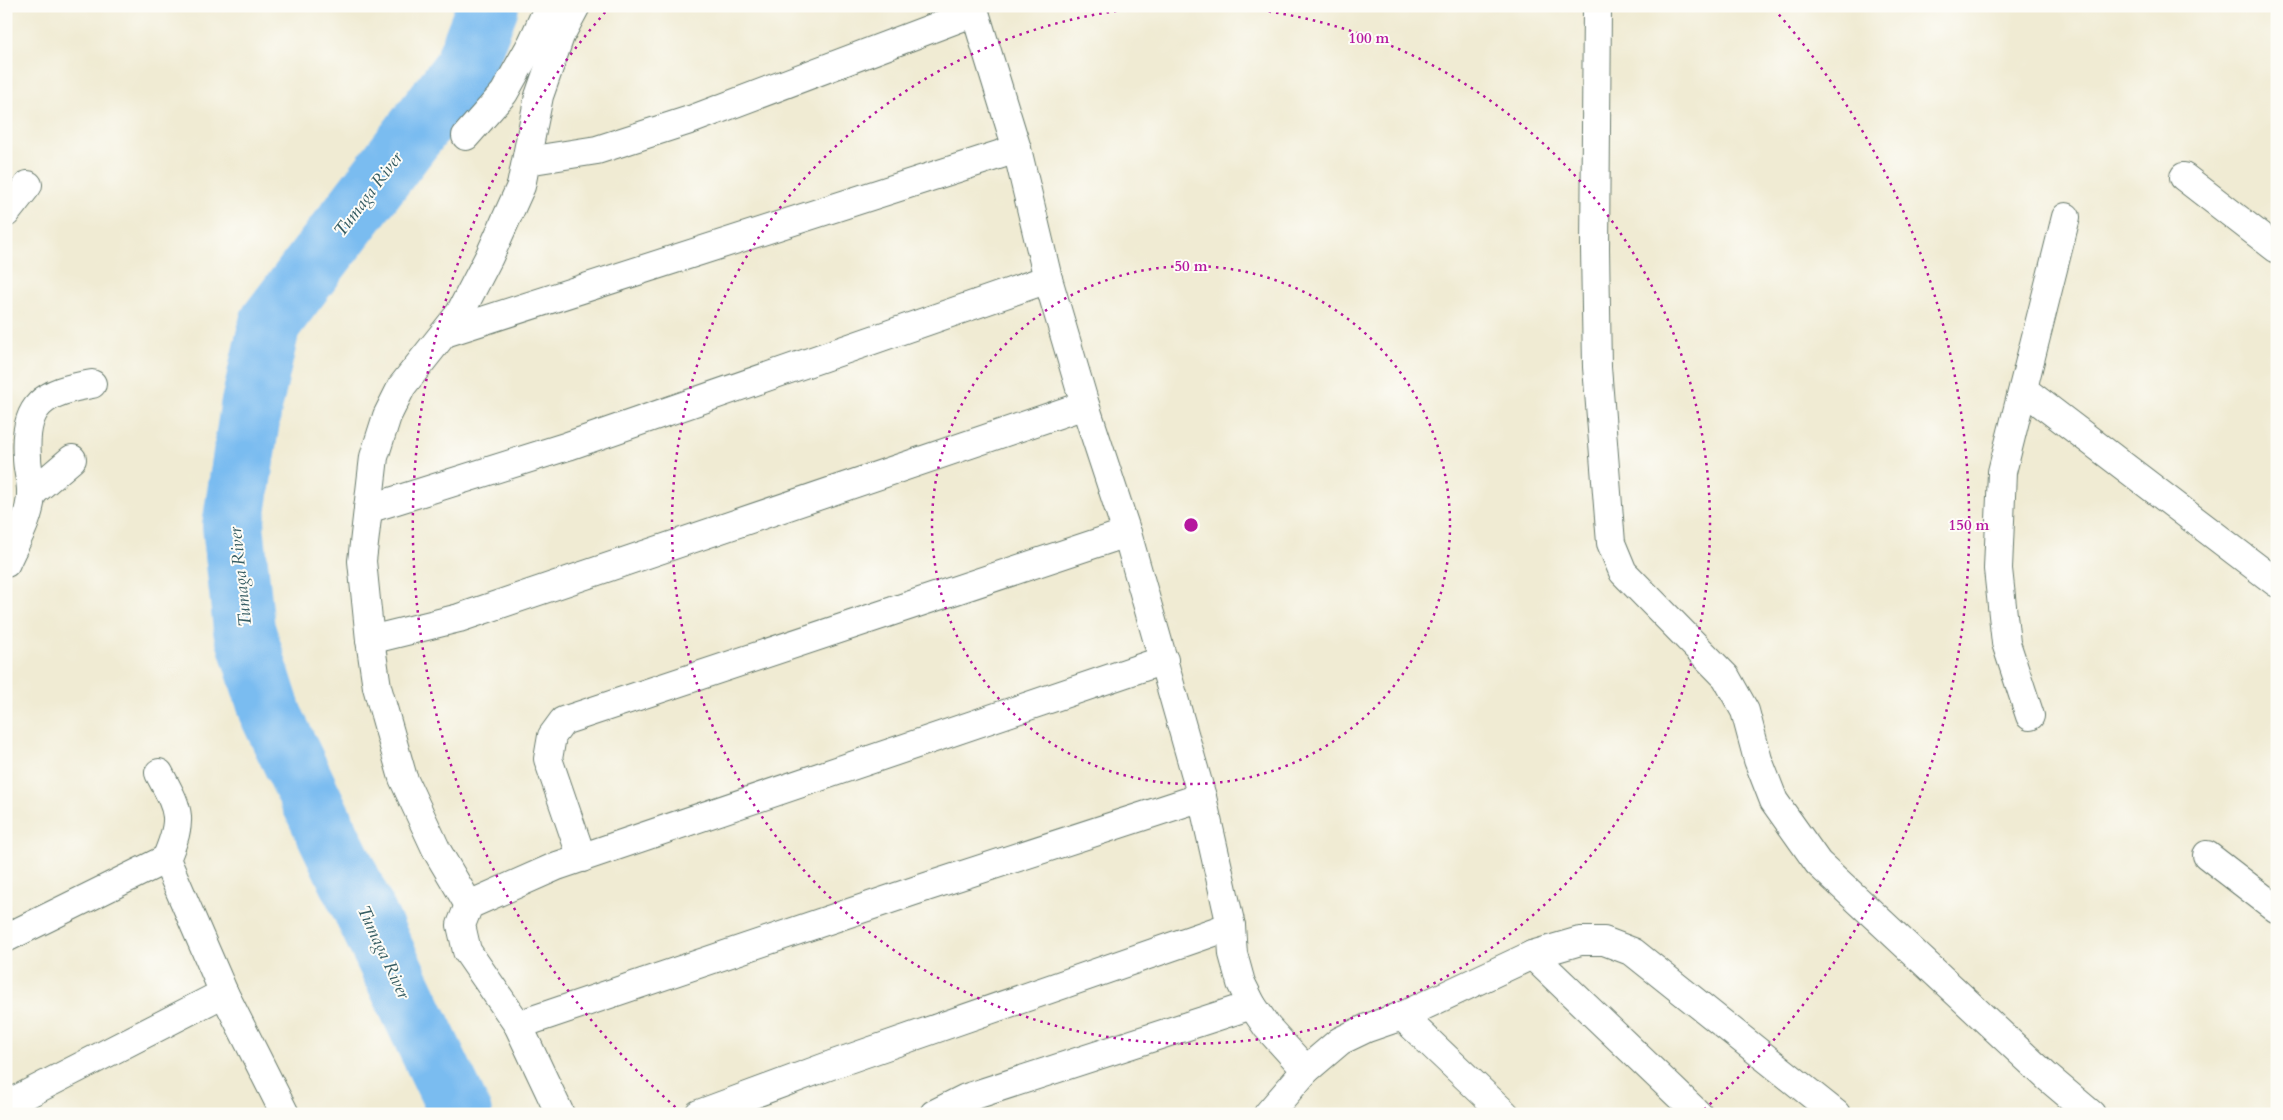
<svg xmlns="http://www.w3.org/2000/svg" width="2283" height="1120" viewBox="0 0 2283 1120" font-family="Cardo,serif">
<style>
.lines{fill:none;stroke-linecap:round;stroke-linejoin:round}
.river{stroke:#7abcf0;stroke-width:62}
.street-casing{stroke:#687a6c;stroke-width:30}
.street{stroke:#fff;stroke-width:28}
.ring{fill:none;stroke:#b5179e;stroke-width:2.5;stroke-dasharray:2.5 5}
.labels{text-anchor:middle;stroke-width:4;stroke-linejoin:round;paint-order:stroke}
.water-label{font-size:18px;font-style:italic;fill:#365d63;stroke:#fdfcf7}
.centre{fill:#b5179e;stroke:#fdfcf7;stroke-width:2.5}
.ring-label{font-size:15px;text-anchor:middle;font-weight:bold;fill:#b5179e;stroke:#fdfcf7;stroke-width:4;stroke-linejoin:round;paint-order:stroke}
</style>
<rect width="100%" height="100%" fill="#fdfcf7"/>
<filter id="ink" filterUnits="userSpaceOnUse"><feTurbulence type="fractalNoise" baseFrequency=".02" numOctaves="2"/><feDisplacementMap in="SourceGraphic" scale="10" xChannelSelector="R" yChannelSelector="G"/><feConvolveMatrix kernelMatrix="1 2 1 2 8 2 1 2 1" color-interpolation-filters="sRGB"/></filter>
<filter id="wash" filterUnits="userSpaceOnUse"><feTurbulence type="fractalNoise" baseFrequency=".0096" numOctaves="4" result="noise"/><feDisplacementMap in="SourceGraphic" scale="20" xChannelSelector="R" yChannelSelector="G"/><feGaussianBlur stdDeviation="1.12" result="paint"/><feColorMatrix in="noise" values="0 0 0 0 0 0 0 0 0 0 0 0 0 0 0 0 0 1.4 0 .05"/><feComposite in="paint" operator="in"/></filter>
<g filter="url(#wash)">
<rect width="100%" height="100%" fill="#f0ebd3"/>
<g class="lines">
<polyline class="river" points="461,1114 272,717 244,629 233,526 251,407 270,323 464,68 488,6"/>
</g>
</g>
<g filter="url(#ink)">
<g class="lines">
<g class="street-casing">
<g id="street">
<polyline points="973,6 1017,149 1048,279 1085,405 1127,533 1202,797 1231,926 1233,954 1241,983 1252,1005 1267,1027 1306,1070 1340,1041 1367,1028 1402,1016 1532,955 1580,941 1604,941 1633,952 1836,1114"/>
<polyline points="1597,6 1595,249 1597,367 1611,543 1623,572 1726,677 1745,711 1758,760 1774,801 1818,863 2046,1076 2091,1114"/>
<polyline points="466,136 504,93 532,43 549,6"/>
<polyline points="527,161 597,150 693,119 975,12"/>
<polyline points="2184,177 2277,249"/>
<polyline points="6,213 28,185"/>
<polyline points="445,333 1017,149"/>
<polyline points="2024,390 2277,583"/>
<polyline points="31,494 72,459"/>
<polyline points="368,509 568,446 1048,279"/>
<path d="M6,563C15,542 30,519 31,495C32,483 27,470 27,457C23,405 43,392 92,384"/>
<polyline points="370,640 459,618 1085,405"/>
<polyline points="2030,716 2006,643 1998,569 2002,472 2066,217"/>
<path d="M159,773C179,811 184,817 166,859L224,993L285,1114"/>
<polyline points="2207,855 2277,909"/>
<polyline points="582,858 548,759 552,736 563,721 1127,533"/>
<polyline points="469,905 437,851 403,778 377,687 370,640 362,561 374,457 387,416 402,386 460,313 489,257 521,186 539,96 560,36 576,6"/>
<polyline points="6,938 166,859"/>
<polyline points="1532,955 1698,1114"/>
<polyline points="1402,1016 1505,1114"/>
<polyline points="518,1025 917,890 1202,797"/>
<polyline points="6,1105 224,993"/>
<polyline points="560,1114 518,1025 467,951 461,925 469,905 557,866 1164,660"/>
<polyline points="699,1114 834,1064 1231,926"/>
<polyline points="934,1114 966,1098 1252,1005"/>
<polyline points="1268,1114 1306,1070"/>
</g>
</g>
<use href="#street" class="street"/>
</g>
</g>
<g class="ring">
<circle cx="1191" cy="525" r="259"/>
<path d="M1209 6A519 519 0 1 1 1173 6"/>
<path d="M681 1112A778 778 0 0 1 608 9M1774 9A778 778 0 0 1 1701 1112"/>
</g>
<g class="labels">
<g class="water-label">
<text transform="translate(368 194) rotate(-53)" y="6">Tumaga River</text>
<text transform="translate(240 577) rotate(-96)" y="6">Tumaga River</text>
<text transform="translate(384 952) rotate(65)" y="6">Tumaga River</text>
</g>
</g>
<circle cx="1191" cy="525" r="8" class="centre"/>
<g class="ring-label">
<text x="1369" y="43">100 m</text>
<text x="1191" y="271">50 m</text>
<text x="1969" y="530">150 m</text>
</g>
<rect width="2283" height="1120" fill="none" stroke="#fdfcf7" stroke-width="25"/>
</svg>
